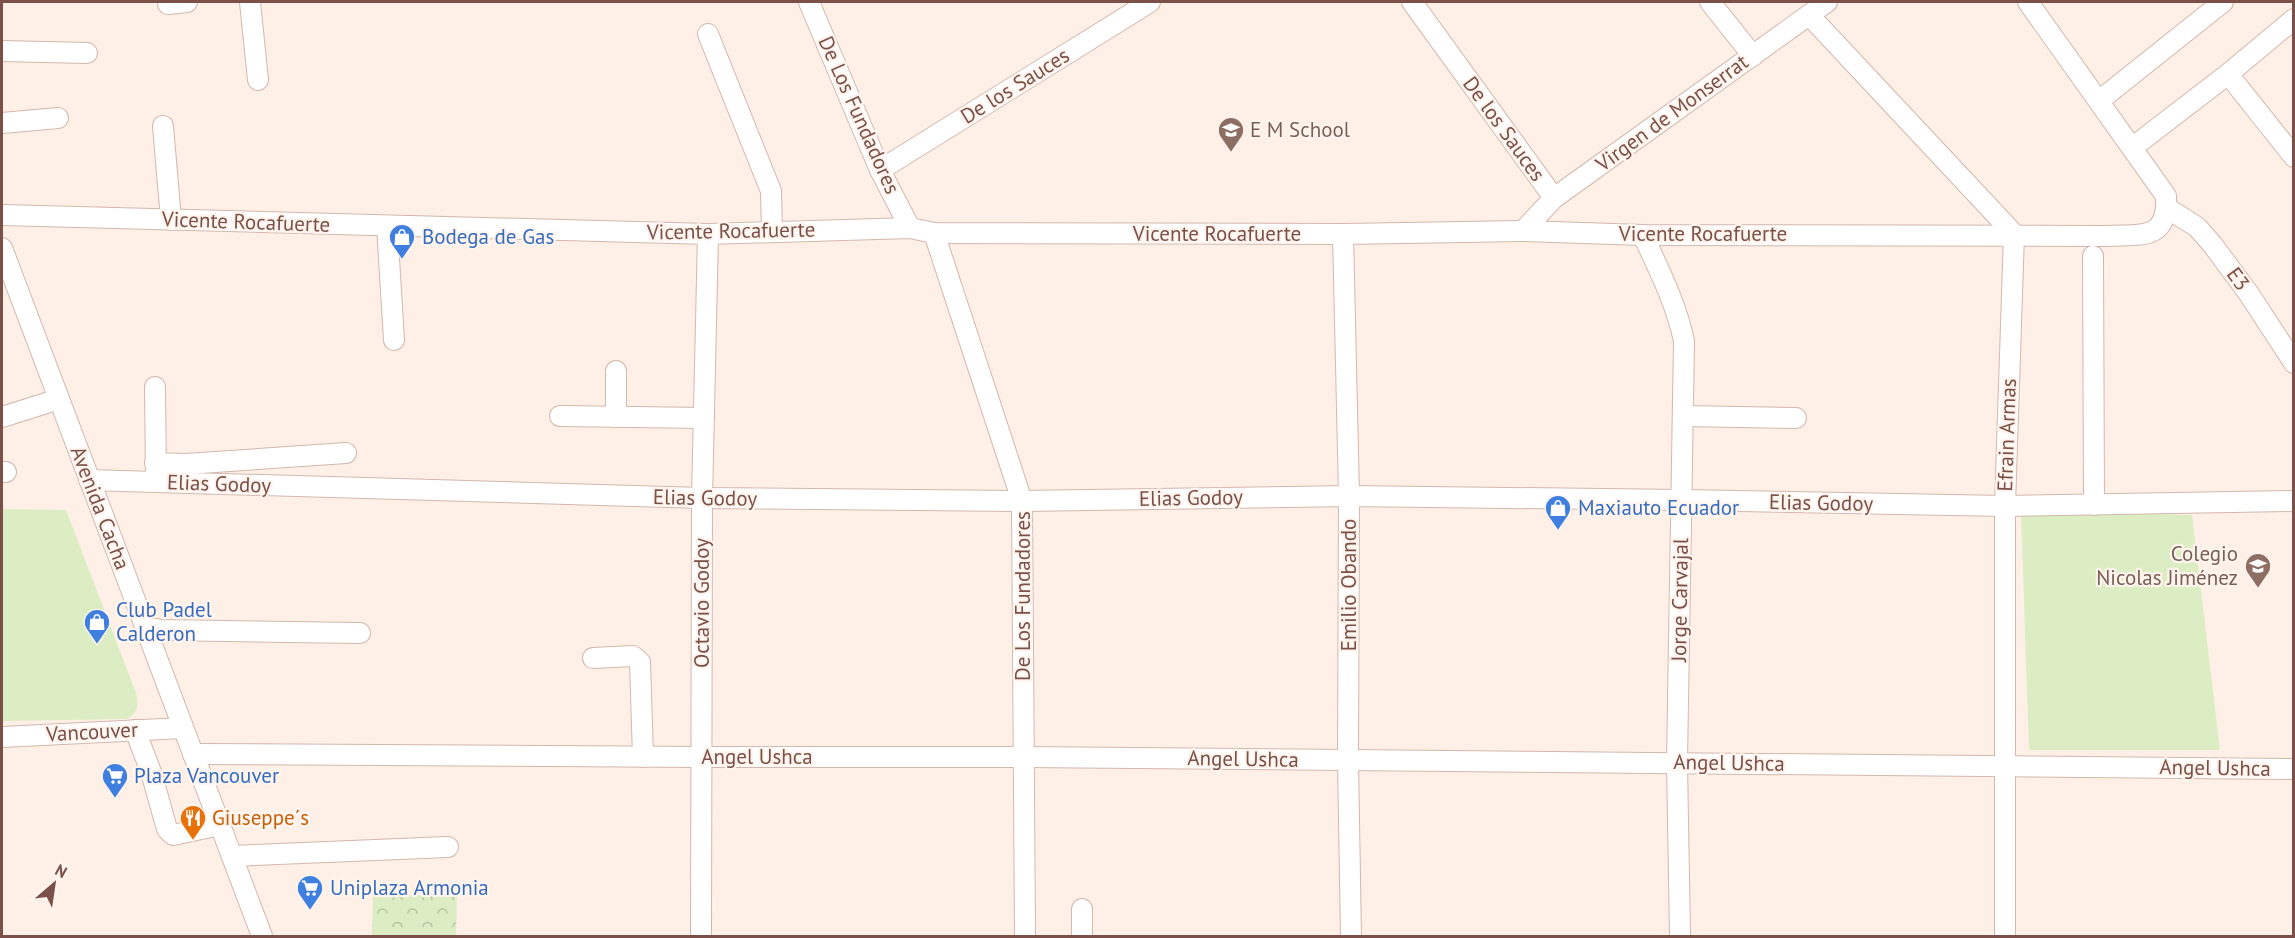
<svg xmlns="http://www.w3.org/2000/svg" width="2295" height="938" viewBox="0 0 2295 938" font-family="'PT Sans',sans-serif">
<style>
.park{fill:url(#park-crowns)}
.garden{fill:#dcedc3}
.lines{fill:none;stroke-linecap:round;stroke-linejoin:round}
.minor-casing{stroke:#d4b7ad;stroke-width:22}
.minor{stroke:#fff;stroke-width:20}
.labels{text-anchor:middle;stroke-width:4.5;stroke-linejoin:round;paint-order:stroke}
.street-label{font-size:21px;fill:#7a5048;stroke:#fff5ee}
.education-label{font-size:21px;fill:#785e54;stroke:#fff5ee;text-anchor:start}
.shop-label{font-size:21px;fill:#366cbe;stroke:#fff5ee;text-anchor:start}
.food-label{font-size:21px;fill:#c56008;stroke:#fff5ee;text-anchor:start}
</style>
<defs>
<pattern id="park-crowns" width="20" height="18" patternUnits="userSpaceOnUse" patternTransform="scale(1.5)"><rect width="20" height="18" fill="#dcedc3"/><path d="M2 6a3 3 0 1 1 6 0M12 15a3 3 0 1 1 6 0" fill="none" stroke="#b7c2a0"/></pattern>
</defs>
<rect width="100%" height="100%" fill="#fef0e6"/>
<polygon class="park" points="373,894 457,897 456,936 372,936"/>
<g class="garden">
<path d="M2,509L66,510L136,693C139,706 138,712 127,719L2,721Z"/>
<polygon points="2021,512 2192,515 2220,750 2029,750"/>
</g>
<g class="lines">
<g class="minor-casing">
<g id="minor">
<polyline points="250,2 258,80"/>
<polyline points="809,2 880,170 910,228"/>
<polyline points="1412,2 1554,198"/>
<polyline points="1710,2 1753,56"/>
<polyline points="168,4 187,2"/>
<polyline points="1809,15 2014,234 2005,506 2005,936"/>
<polyline points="2294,19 2228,74 2294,157"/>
<polyline points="708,34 771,191 772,232"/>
<polyline points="2,51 87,53"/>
<polyline points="2100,100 2223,2"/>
<polyline points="2,123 58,118"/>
<polyline points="163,126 171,220"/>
<polyline points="2133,147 2228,74"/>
<polyline points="880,170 1150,2"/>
<polyline points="2167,208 2197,227 2212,244 2249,294 2294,363"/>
<path d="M2,215L708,234L910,228L934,233L1343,234L1523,231L1643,235L2105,236C2141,234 2168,242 2166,196L2028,2"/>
<polyline points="387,226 394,340"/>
<polyline points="1523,231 1554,198 1827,2"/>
<polyline points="934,233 1022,501 1025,936"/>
<polyline points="1343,234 1349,496 1348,761 1351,936"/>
<path d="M1643,235C1659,270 1676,303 1684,341L1677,762L1680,936"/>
<polyline points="2,248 262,936"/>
<polyline points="2093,256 2094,505"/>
<polyline points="155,387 156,477"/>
<polyline points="560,416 704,418"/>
<polyline points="1683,416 1796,418"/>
<polyline points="2,417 59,399"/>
<polyline points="616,417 616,371"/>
<polyline points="155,463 186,464 346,453"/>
<polyline points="2,472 6,472"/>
<polyline points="89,480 702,498 1022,501 1349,496 1682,500 2005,506 2294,501"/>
<polyline points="145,627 162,630 360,633"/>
<polyline points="593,658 633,656 640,662 643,757"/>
<polyline points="135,730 151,772 167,829 173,835 220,825"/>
<polyline points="2,737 183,728"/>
<polyline points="193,754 701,757 1024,757 2294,769"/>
<polyline points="232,856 448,847"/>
<polyline points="1082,909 1082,936"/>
<polyline points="701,936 702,498 708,234"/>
</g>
</g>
<use href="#minor" class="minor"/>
</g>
<defs>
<g id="school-pin" transform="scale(1.35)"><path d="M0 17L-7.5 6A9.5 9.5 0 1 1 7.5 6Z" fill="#8d6e63" stroke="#fff5ee"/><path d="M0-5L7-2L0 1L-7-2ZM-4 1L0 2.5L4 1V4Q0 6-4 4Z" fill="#fff"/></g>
<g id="shop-pin" transform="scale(1.35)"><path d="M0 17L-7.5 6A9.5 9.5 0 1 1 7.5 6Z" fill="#3f7fe0" stroke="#fff5ee"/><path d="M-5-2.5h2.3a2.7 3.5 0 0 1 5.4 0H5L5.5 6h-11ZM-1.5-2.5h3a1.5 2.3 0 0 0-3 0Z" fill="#fff"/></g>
<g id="supermarket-pin" transform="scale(1.35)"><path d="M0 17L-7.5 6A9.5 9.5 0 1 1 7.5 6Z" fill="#3f7fe0" stroke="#fff5ee"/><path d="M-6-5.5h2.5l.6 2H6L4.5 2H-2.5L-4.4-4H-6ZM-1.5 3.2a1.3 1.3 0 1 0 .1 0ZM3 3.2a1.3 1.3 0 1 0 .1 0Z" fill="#fff"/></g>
<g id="restaurant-pin" transform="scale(1.35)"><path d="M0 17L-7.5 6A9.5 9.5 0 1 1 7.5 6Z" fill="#e8710a" stroke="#fff5ee"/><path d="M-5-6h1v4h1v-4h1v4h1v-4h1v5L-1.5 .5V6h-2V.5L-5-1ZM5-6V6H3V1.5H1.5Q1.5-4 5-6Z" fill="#fff"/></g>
</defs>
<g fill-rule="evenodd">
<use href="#school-pin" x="1231" y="130"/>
<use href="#shop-pin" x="402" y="237"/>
<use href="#shop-pin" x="1558" y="508"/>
<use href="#school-pin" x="2258" y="566"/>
<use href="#shop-pin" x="97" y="622"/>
<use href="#supermarket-pin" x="115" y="776"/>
<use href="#restaurant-pin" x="193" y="818"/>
<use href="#supermarket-pin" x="310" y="888"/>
</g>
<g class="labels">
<g class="street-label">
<text transform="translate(1015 86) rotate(-32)" y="7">De los Sauces</text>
<text transform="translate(1672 113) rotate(-36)" y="7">Virgen de Monserrat</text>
<text transform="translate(859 115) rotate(66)" y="7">De Los Fundadores</text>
<text transform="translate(1504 129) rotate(54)" y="7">De los Sauces</text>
<text transform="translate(246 222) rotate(2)" y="7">Vicente Rocafuerte</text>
<text transform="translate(731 231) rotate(-1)" y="7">Vicente Rocafuerte</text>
<text x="1217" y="241">Vicente Rocafuerte</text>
<text x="1703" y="241">Vicente Rocafuerte</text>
<text transform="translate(2238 279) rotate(54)" y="7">E3</text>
<text transform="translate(2007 435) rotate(-88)" y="7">Efrain Armas</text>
<text transform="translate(219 484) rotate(2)" y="7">Elias Godoy</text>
<text transform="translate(705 498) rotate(1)" y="7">Elias Godoy</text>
<text transform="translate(1191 498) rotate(-1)" y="7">Elias Godoy</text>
<text transform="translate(1821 503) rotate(1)" y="7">Elias Godoy</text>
<text transform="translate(100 508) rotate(69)" y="7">Avenida Cacha</text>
<text transform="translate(1349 585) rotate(-90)" y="7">Emilio Obando</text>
<text transform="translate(1023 596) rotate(-90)" y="7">De Los Fundadores</text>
<text transform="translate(1680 600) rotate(-89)" y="7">Jorge Carvajal</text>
<text transform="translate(702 603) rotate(-90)" y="7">Octavio Godoy</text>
<text transform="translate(92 732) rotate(-3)" y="7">Vancouver</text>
<text x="757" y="764">Angel Ushca</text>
<text transform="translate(1243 759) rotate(1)" y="7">Angel Ushca</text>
<text transform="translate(1729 763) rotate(1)" y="7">Angel Ushca</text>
<text transform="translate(2215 768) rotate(1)" y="7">Angel Ushca</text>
</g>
<g class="education-label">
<text x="1250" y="137">E M School</text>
<text x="2238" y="561" text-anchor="end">Colegio<tspan x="2238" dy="24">Nicolas Jiménez</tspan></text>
</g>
<g class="shop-label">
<text x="422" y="244">Bodega de Gas</text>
<text x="1578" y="515">Maxiauto Ecuador</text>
<text x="116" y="617">Club Padel<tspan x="116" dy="24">Calderon</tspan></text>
<text x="134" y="783">Plaza Vancouver</text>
<text x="330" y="895">Uniplaza Armonia</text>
</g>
<g class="food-label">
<text x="212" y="825">Giuseppe´s</text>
</g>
</g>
<rect width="2295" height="938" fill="none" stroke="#7a5048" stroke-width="6"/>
<g transform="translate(54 884) rotate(29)" stroke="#fff5ee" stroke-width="4.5" paint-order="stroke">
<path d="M0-4.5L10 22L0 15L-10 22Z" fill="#7a5048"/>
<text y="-9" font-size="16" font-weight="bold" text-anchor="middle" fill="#7a5048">N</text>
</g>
</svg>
